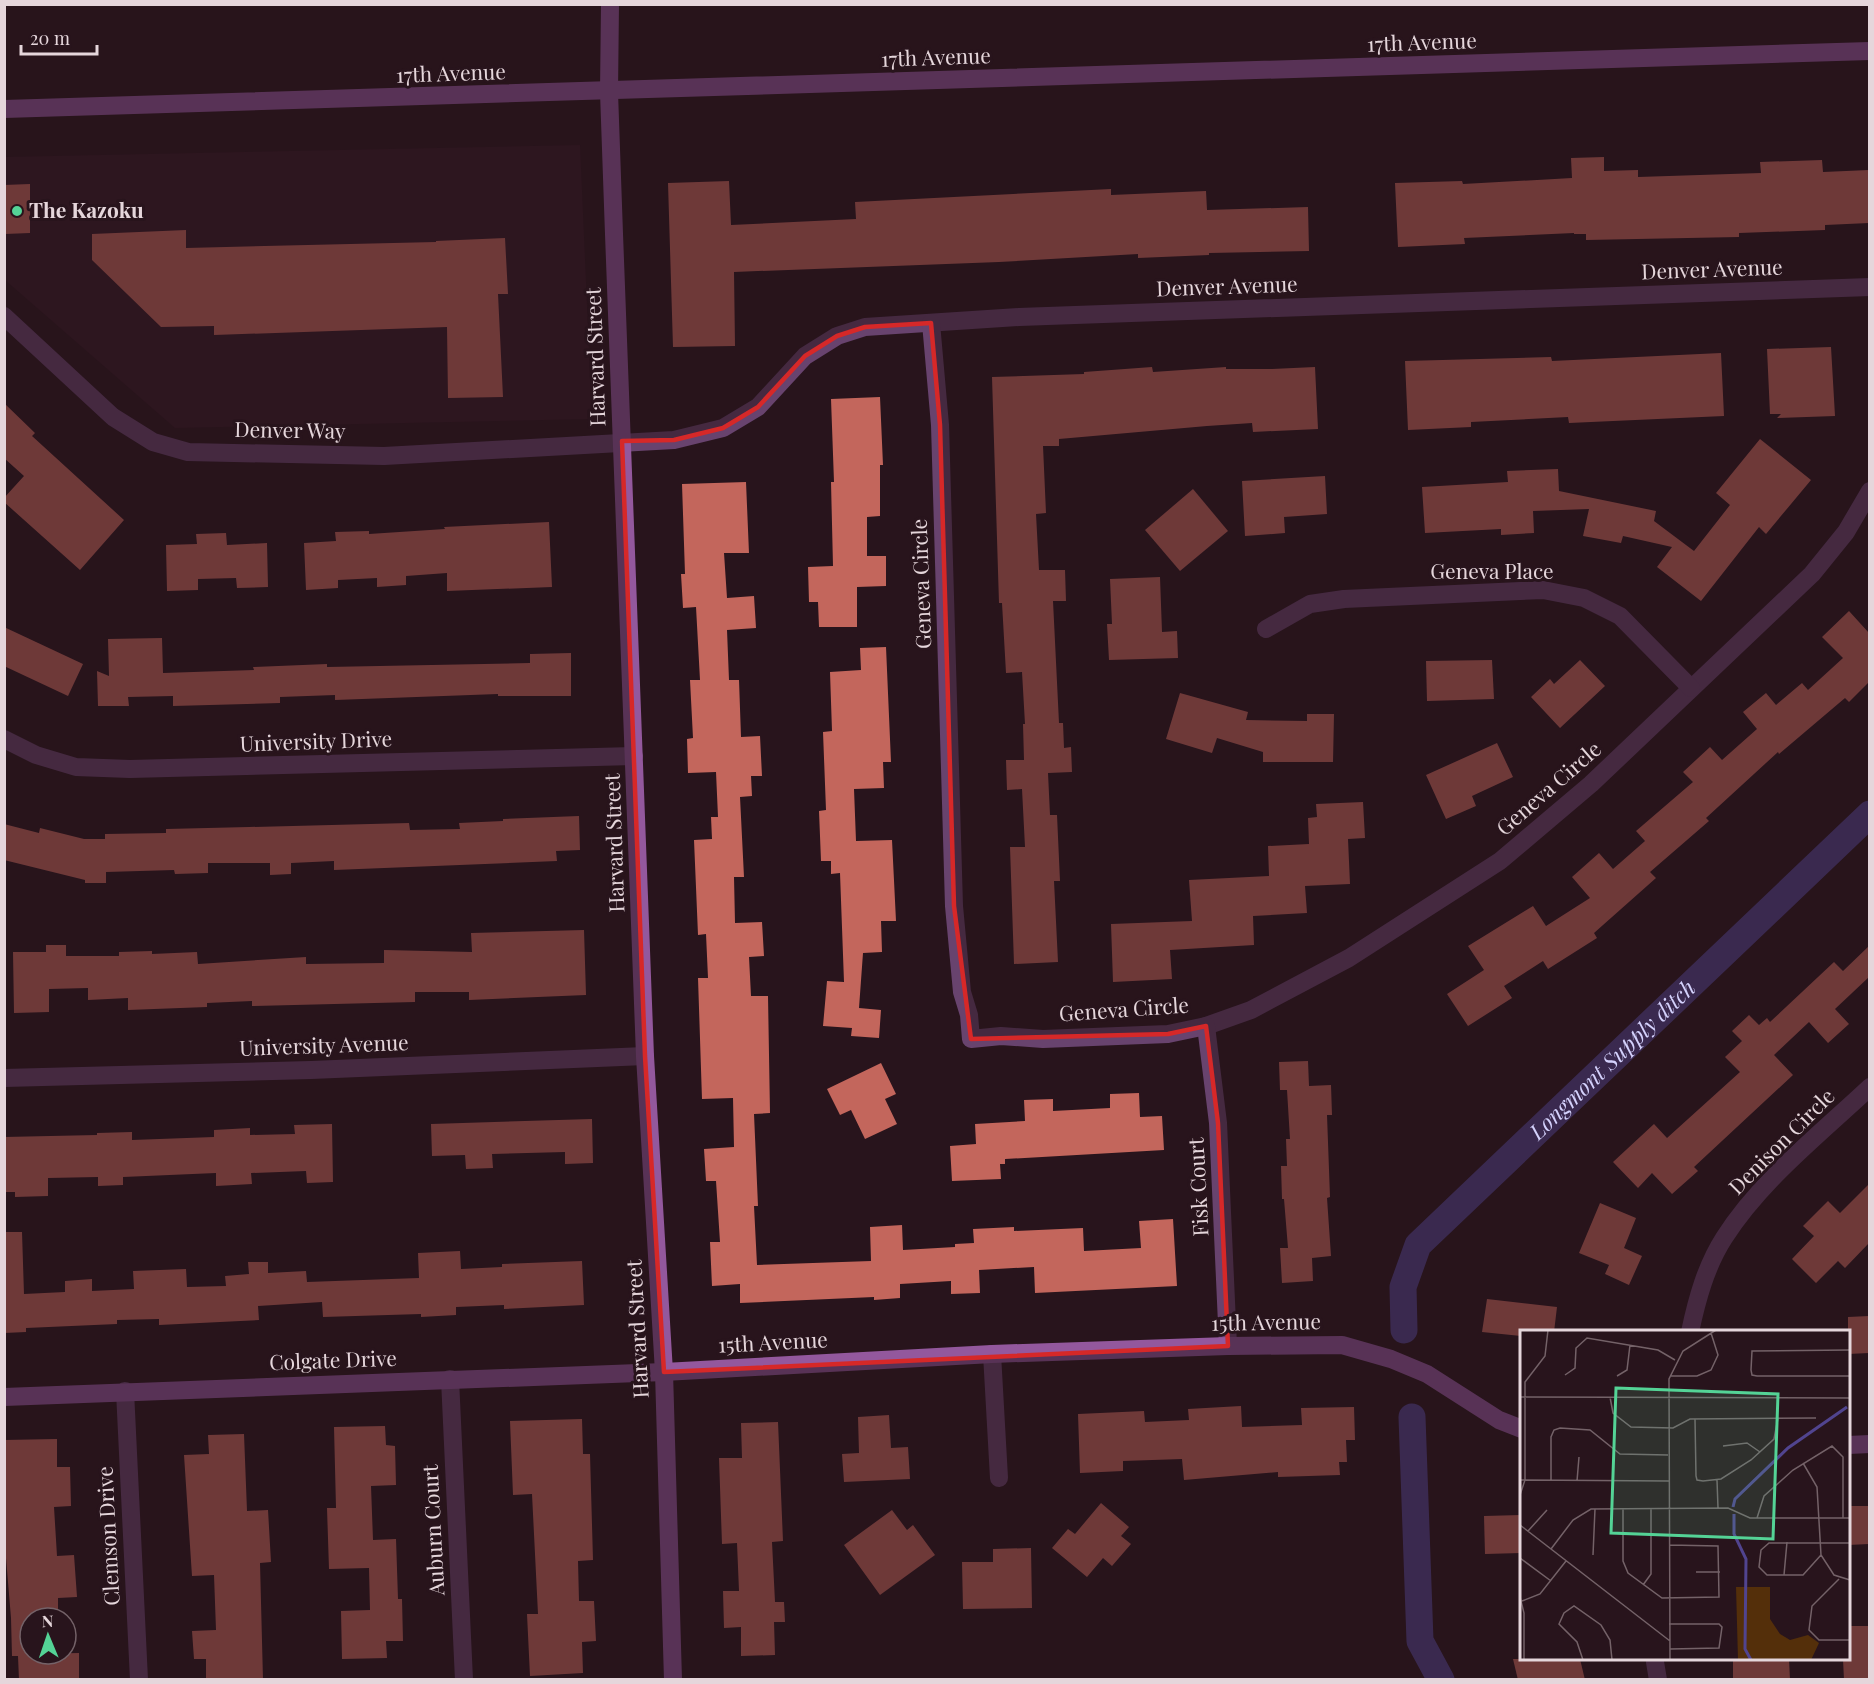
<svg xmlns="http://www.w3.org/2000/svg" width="1874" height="1684" viewBox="0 0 1874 1684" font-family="'Playfair Display',serif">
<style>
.built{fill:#341924}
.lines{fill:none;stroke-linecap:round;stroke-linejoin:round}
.canal{stroke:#51448f;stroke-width:27}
.building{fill:#c3665c}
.street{stroke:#68436e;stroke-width:18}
.secondary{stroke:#93589d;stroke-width:18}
.marked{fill:none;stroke:#d62828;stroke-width:4.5;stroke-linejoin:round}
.poi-dot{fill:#54d396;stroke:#28141c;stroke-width:2}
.labels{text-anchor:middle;stroke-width:6;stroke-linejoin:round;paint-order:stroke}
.street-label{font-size:21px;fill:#e5d6db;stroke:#28141c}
.poi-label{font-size:21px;font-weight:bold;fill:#e5d6db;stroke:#28141c;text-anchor:start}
.water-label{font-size:22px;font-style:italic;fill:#d4d1fc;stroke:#28141c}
.inset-river{fill:none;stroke:#51448f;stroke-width:3}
.inset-road{fill:none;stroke:#746268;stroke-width:1.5}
.view{fill:#54d396;fill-opacity:0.15;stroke:#54d396;stroke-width:3}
.inset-edge{fill:none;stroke:#e5d6db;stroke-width:3}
</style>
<rect width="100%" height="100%" fill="#28141c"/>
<polygon class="built" points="580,145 592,419 175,428 5,280 5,157"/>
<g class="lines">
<g class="canal">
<path id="s1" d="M1404,1330L1403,1287L1418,1245L1870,814"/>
<polyline points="1412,1417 1420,1641 1441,1680"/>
</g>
</g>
<g class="building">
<polygon points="1604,157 1604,171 1638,170 1638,177 1761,173 1760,162 1822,160 1823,172 1869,170 1869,223 1825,225 1825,230 1739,233 1739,237 1586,240 1586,234 1574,234 1574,233 1464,238 1465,244 1398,247 1395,183 1462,181 1463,184 1572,178 1571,158"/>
<polygon points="729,181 731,225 856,219 855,202 1111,189 1111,195 1206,191 1207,210 1308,207 1309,251 1209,253 1209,255 1138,258 1138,254 999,262 734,272 735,346 673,347 668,183"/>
<polygon points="30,184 30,233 5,234 4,185"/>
<polygon points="186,230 186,248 436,242 436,241 505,238 508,294 498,294 503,397 448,398 447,327 214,335 214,326 161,327 92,260 92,234"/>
<polygon points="1831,347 1835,416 1777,418 1781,414 1770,414 1767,349"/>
<polygon points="1721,353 1724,416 1569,423 1568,417 1471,422 1471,427 1408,430 1405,361 1551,357 1552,361"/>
<polygon points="1152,367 1153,372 1226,367 1226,369 1272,369 1315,367 1318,429 1253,432 1252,423 1207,426 1059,439 1059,446 1043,446 1046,513 1036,514 1039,570 1065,570 1066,601 1053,601 1059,723 1063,723 1064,748 1071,747 1072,772 1048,773 1050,815 1057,815 1060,881 1054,881 1058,962 1014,964 1010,847 1025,847 1022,789 1007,790 1006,760 1024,760 1023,724 1025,724 1022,672 1006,673 1002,603 999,603 992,377 1084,374 1084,372"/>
<polygon points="880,397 883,465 880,465 880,516 867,517 867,556 886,556 886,586 857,587 857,627 819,627 818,602 809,602 808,567 833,566 831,482 834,482 831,399"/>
<polygon points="4,403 35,433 32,436 124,520 80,570 4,502 4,498 24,476 4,458"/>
<polygon points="1760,439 1811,480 1766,534 1759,527 1701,601 1657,567 1672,547 1623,536 1621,543 1583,536 1589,509 1533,511 1534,533 1501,535 1501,529 1425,533 1422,487 1508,482 1507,471 1558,469 1559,491 1656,511 1654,521 1694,551 1730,505 1716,493"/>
<polygon points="1325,476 1327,514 1284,517 1285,533 1245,536 1242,481"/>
<polygon points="746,482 749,553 724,553 727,598 754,596 756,628 727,630 729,680 739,680 741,737 760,736 762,776 751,776 752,796 740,797 744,877 734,877 735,923 762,922 764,956 749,957 751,996 768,996 770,1113 754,1114 758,1206 754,1206 757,1265 871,1261 870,1227 902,1225 903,1250 955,1247 955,1244 974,1243 973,1229 1014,1227 1014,1231 1083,1228 1084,1251 1141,1248 1139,1221 1173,1219 1177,1286 1035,1293 1034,1267 979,1270 980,1293 951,1294 951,1281 900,1284 900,1298 874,1300 874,1297 740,1303 740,1284 712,1286 710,1242 720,1242 716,1181 706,1181 704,1149 734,1147 733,1098 702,1099 698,978 708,978 706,934 698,935 694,840 712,839 711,817 718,817 716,772 688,773 687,739 693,738 690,680 700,680 696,607 683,608 681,574 685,574 682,484"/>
<polygon points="1193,489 1228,531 1180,571 1145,530"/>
<polygon points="549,522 552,587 447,591 447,573 406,576 406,585 377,587 377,578 338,580 338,588 306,590 304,543 336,541 335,532 369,531 369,534 445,529 444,527"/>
<polygon points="226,533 227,545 267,543 268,587 237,588 236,578 198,579 198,590 167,591 166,545 197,544 196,534"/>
<polygon points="1160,577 1162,632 1177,631 1178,658 1109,660 1107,624 1112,624 1110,579"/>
<polygon points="1849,611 1869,633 1869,682 1849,702 1845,698 1779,754 1778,752 1706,818 1709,821 1650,872 1656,878 1594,933 1597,938 1548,969 1543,961 1504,986 1512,998 1468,1026 1447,994 1484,970 1468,946 1533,906 1546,926 1590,898 1572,877 1599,853 1613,869 1645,841 1636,831 1693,782 1683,772 1710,747 1722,760 1757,729 1743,712 1766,693 1776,705 1802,683 1808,690 1843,658 1822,637"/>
<polygon points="4,627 83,664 68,696 4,666"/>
<polygon points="162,638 163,673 254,670 253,667 327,664 327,667 530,663 530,654 571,653 571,696 498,696 498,694 335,700 335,695 280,697 280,703 173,706 173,696 128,697 129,706 98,706 97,671 109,676 108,639"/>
<polygon points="886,647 891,762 883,762 884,788 854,789 856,841 892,840 896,921 881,921 882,952 863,953 859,1008 881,1010 879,1038 851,1036 852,1028 823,1026 827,981 844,982 840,873 831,874 831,861 821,861 819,811 826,810 823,732 832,731 830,672 861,670 860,648"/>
<polygon points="1492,660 1494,699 1427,701 1426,661"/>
<polygon points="1580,660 1605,686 1560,728 1531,697 1550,679 1554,684"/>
<polygon points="1180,693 1248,712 1246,720 1307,721 1307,714 1334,714 1333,762 1263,762 1263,752 1217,738 1212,753 1166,739"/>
<polygon points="1497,743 1513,777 1472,796 1476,806 1446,819 1426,775"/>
<polygon points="1363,802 1365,838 1348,839 1350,884 1305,886 1307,913 1253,916 1254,945 1170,950 1172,979 1113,982 1111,924 1192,921 1189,880 1269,876 1268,846 1309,844 1308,818 1317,817 1316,804"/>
<polygon points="579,816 580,850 556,851 557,861 334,870 334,861 291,863 291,874 270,875 270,863 208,863 208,873 175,874 174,870 106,872 106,883 85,883 85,880 4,860 4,824 39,833 40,828 84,839 105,839 105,834 166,833 166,829 249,827 409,823 410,830 460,829 459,823 503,821 503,819"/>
<polygon points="584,930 586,995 469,1000 469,992 415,992 415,1002 252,1006 252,1001 207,1003 207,1007 128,1010 128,998 88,1000 88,988 49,989 49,1012 14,1013 13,952 46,952 46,945 66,945 66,956 119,956 119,952 152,951 152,954 197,952 198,964 306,957 306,964 384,963 384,950 472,952 471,933"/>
<polygon points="1869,946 1869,977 1835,1009 1849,1024 1828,1043 1809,1022 1774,1055 1793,1075 1694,1167 1698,1171 1672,1194 1652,1173 1638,1188 1613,1162 1654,1124 1667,1138 1740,1072 1725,1057 1742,1041 1732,1031 1749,1015 1759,1025 1767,1018 1770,1022 1834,962 1843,971"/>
<polygon points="1308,1061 1309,1086 1331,1085 1332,1115 1327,1115 1330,1197 1327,1198 1331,1256 1312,1258 1313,1281 1282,1283 1280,1248 1288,1248 1284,1199 1282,1199 1281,1166 1287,1166 1286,1139 1290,1139 1287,1090 1280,1090 1279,1062"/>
<polygon points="881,1063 896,1094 885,1099 897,1124 865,1139 851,1110 840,1115 827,1089"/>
<polygon points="1139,1093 1140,1117 1162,1116 1164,1150 1005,1159 1005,1164 1000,1164 1001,1179 952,1181 950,1146 976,1144 975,1124 1025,1121 1024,1100 1053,1099 1053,1111 1110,1108 1110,1094"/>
<polygon points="592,1119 593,1163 565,1164 565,1152 492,1154 493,1168 466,1169 465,1155 432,1156 431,1124"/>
<polygon points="332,1124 333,1182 307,1183 306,1171 251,1173 252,1184 216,1186 216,1173 123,1177 123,1185 98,1186 98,1177 48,1178 48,1196 15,1197 15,1192 4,1192 4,1137 97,1135 97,1133 132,1132 132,1140 214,1137 214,1130 250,1128 250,1135 295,1134 294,1125"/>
<polygon points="1869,1184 1869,1243 1845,1268 1838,1261 1816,1283 1792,1259 1814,1236 1803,1226 1828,1201 1840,1213"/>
<polygon points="1600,1203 1636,1218 1624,1248 1642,1256 1629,1285 1605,1274 1609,1265 1579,1253"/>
<polygon points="4,1232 22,1232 24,1294 65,1292 65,1281 92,1279 92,1291 134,1289 133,1271 186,1269 187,1287 226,1286 225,1276 249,1274 248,1262 268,1262 268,1273 306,1271 307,1282 419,1278 418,1253 460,1251 461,1269 502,1267 502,1264 582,1261 584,1305 504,1309 504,1305 456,1307 456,1315 421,1317 421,1314 323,1317 322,1302 258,1306 259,1320 159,1325 159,1319 117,1320 117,1324 26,1328 26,1332 4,1333"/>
<polygon points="1487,1299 1557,1307 1554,1332 1521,1332 1521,1336 1482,1332"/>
<polygon points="1869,1316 1869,1353 1848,1354 1848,1317"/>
<polygon points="1241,1406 1242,1427 1302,1425 1301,1408 1354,1407 1355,1440 1346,1440 1347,1462 1339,1462 1340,1475 1278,1477 1278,1472 1184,1480 1182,1459 1123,1461 1123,1471 1080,1473 1078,1414 1144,1411 1145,1422 1189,1420 1188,1409"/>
<polygon points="889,1415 891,1448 908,1447 910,1479 844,1482 842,1454 859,1453 858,1417"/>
<polygon points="582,1419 583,1454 590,1454 593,1560 578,1561 579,1601 594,1601 596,1641 582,1642 583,1673 530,1676 527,1614 538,1614 532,1494 513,1495 510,1421"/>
<polygon points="778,1422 783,1541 772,1542 775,1602 784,1602 785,1622 774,1622 775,1655 741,1656 741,1627 724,1628 723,1591 739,1591 737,1543 722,1544 719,1458 742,1458 741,1423"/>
<polygon points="385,1426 386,1445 395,1446 396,1485 371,1486 373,1540 396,1539 398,1599 402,1599 403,1641 386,1641 387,1658 342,1659 341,1611 370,1610 369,1568 329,1569 327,1508 336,1508 334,1427"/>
<polygon points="244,1434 247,1511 268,1510 271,1562 260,1563 263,1680 206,1680 206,1659 194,1659 192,1631 216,1630 214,1575 192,1576 184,1455 209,1454 208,1435"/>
<polygon points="57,1439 57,1467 70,1467 71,1506 54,1507 57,1556 74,1555 77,1597 58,1598 58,1618 30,1618 30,1654 79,1653 79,1679 19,1680 18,1656 12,1656 11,1618 4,1534 4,1440"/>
<polygon points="1101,1503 1129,1527 1121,1536 1131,1544 1112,1566 1103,1558 1087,1577 1052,1548 1068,1529 1075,1534"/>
<polygon points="1848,1506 1868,1506 1869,1544 1848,1545"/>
<polygon points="892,1510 907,1530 913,1525 935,1555 880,1595 844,1545"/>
<polygon points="1521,1515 1521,1553 1485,1554 1484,1516"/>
<polygon points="1031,1548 1032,1608 963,1609 962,1562 993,1562 993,1549"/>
<polygon points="1848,1626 1869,1626 1869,1680 1844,1680 1843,1659 1848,1659"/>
<polygon points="1513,1659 1580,1659 1585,1680 1518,1680"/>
<polygon points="1733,1659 1789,1659 1790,1680 1733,1680"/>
</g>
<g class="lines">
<g class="street">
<polyline points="4,316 113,417 153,442 188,452 384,456 674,440 723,428 758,407 805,356 837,336 865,327 1019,317 1870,287"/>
<polyline points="931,323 940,425 954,906 962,992 969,1015 971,1039 1001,1036 1043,1039 1168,1034 1206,1026 1251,1010 1349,958 1500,861 1591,784 1812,574 1846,532 1870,491"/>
<polyline points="1266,629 1310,604 1344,599 1543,590 1584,598 1620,616 1691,688"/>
<polyline points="4,739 36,755 76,767 130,769 634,756"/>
<polyline points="1206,1026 1218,1123 1228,1346"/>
<polyline points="4,1078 311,1070 645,1056"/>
<path d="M1690,1332C1697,1299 1706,1266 1724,1238C1761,1180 1820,1134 1870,1087"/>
<polyline points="992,1354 999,1478"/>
<polyline points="450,1379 464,1680"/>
<polyline points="125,1391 139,1680"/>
<polyline points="1655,1662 1658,1680"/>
</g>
<g class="secondary">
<polyline points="610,4 609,92 614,234 645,1056 664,1372 673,1680"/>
<polyline points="4,109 1870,51"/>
<polyline points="4,1397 664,1372 992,1354 1228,1346 1342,1345 1391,1359 1427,1374 1499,1420 1522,1429"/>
<polyline points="1848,1445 1870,1444"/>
</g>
</g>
<path d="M0 0H1874V1684H0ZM931,323L940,425L954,906L971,1039L1168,1034L1206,1026L1218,1123L1228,1346L664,1372L645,1056L622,441L674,440L723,428L758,407L805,356L837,336L865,327Z" fill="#28141c" fill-opacity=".55" fill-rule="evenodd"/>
<path class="marked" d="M931,323L940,425L954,906L971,1039L1168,1034L1206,1026L1218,1123L1228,1346L664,1372L645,1056L622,441L674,440L723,428L758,407L805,356L837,336L865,327Z"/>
<circle class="poi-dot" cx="17" cy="211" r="6"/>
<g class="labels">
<g class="street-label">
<text transform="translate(1422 43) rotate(-2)" y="7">17th Avenue</text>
<text transform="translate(936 58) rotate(-2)" y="7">17th Avenue</text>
<text transform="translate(451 74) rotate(-2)" y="7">17th Avenue</text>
<text transform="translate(1712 270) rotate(-2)" y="7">Denver Avenue</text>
<text transform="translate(1227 287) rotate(-2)" y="7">Denver Avenue</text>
<text transform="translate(596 357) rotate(-92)" y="7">Harvard Street</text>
<text transform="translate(290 431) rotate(1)" y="7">Denver Way</text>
<text x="1492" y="579">Geneva Place</text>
<text transform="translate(922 584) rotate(-92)" y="7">Geneva Circle</text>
<text transform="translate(316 742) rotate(-2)" y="7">University Drive</text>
<text transform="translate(1549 789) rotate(-41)" y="7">Geneva Circle</text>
<text transform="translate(615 843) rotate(-92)" y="7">Harvard Street</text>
<text transform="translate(1124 1010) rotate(-4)" y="7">Geneva Circle</text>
<text transform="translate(324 1046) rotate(-2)" y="7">University Avenue</text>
<text transform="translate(1782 1142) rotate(-45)" y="7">Denison Circle</text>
<text transform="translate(1199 1187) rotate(-93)" y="7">Fisk Court</text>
<text transform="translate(1266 1323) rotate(-1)" y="7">15th Avenue</text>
<text transform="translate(638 1329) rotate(-93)" y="7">Harvard Street</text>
<text transform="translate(773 1343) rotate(-3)" y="7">15th Avenue</text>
<text transform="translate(333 1361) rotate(-2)" y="7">Colgate Drive</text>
<text transform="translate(434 1530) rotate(-93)" y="7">Auburn Court</text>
<text transform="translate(109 1536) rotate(-93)" y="7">Clemson Drive</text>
</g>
<g class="poi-label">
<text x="29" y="218">The Kazoku</text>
</g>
<g class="water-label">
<text dy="8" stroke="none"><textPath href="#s1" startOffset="356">Longmont Supply ditch</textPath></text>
</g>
</g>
<g transform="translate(1520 1330)">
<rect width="330" height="330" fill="#28141c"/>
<path d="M216,257H250V289L260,304L270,310L288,305L299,313L291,330H218Z" fill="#542f0a"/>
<path class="inset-river" d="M213,177L215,169L268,118L327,77M214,184V204L226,229L225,319L231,330"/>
<path class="inset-road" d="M330,20L232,21L231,40L232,45L237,46H330M45,45L55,38L56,18L67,8L138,20L155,30M97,46L107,40L110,15M150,46H177L191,40L198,25L191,3M0,67L330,68M90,67L93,83L111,97L153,98L170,89L296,88M175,89L176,146L177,150L183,151L201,149L231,130L254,109L258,88M203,116L227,113L240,122M283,133L297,157L301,225L314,245L330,250M0,150L149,151M31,150V107L34,100L40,98L70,100L100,124L148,125M197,150L198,178M57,151L59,127M0,165L5,150V52L25,26L28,0M103,178V231L108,243L142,268L199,267L198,216L149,215M237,188L244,166L273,140L312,116L323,127V188M0,195L150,311M8,201L27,180M31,219L53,190L71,179L208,178L230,188H330M73,225L75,179M301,225L283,245H247L239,237L241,220L249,213H330M0,228L31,251M176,242H200M264,245L267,212M319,249L292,276L289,300L299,310H330M123,255L131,244V178M0,267L4,283V330M2,271L20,264L46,231M149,294H199L202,297L199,318L150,319M63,330L57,312L39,294L44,283L54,276L81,295L90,310L92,330M150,330L149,49L163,21L196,0"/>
<path class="view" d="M96,58L258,64L253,209L91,203Z"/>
<rect width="330" height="330" class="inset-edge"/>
</g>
<rect width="1874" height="1684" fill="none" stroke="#e5d6db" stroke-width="12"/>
<g transform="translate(48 1636) rotate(358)"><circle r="28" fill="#28141c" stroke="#746268" stroke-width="1.5"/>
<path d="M0-4.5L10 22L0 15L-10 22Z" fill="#54d396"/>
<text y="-9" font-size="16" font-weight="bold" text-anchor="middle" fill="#e5d6db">N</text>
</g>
<path d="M21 45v9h76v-9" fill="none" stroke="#e5d6db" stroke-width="3"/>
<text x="30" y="45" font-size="18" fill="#e5d6db" stroke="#28141c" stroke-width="4.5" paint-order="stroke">20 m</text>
</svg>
